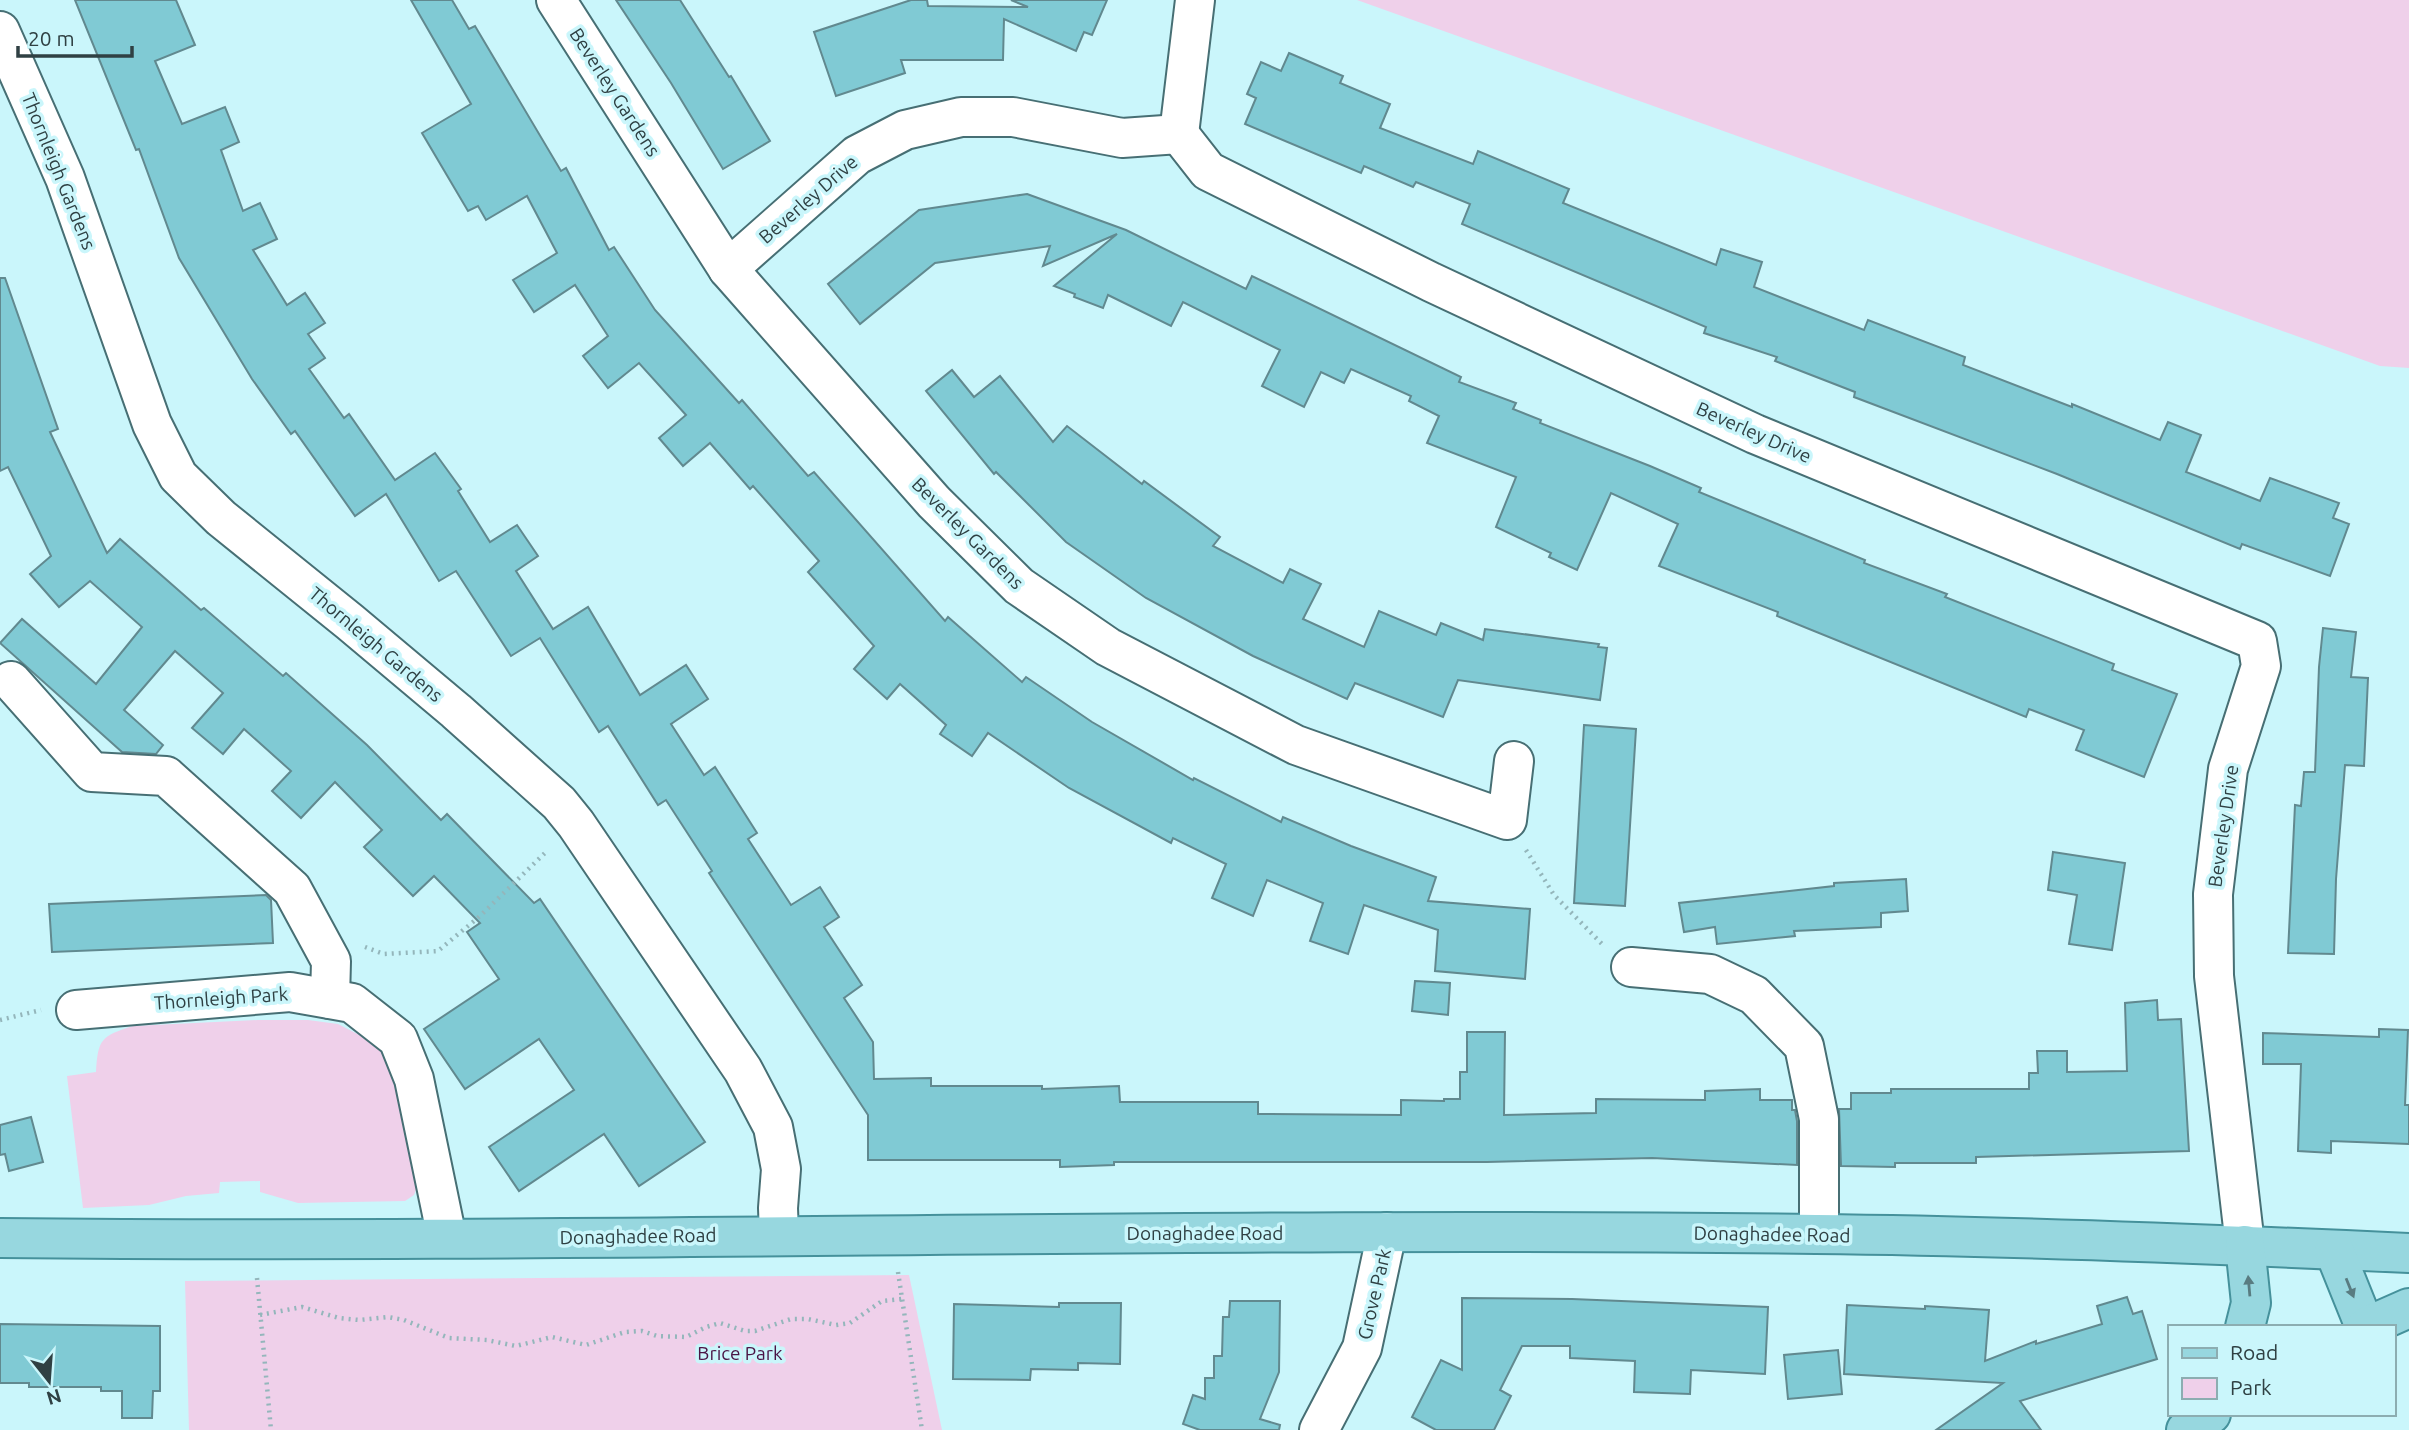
<svg xmlns="http://www.w3.org/2000/svg" width="2409" height="1430" viewBox="0 0 2409 1430" font-family="Ubuntu,sans-serif">
<style>
.green{fill:#efd0ea}
.building{fill:#80cad4;stroke:#61898f;stroke-width:2}
.lines{fill:none;stroke-linecap:round;stroke-linejoin:round}
.minor-casing{stroke:#476f74;stroke-width:42}
.major-casing{stroke:#45919b;stroke-width:42}
.path{stroke:#94b6bb;stroke-width:4.5;stroke-dasharray:2 5;stroke-linecap:butt}
.minor{stroke:#fff;stroke-width:38}
.major{stroke:#97d7df;stroke-width:38}
.oneway{fill:#597c81}
.labels{text-anchor:middle;stroke-width:7;stroke-linejoin:round;paint-order:stroke}
.street-label{font-size:19px;fill:#2f4043;stroke:#caf6fb}
.park-label{font-size:19px;fill:#4a1445;stroke:#caf6fb}
</style>
<rect width="100%" height="100%" fill="#caf6fb"/>
<g class="green">
<polygon points="1357,0 2409,0 2409,368 2380,366"/>
<path d="M258,1020H308L338,1024L369,1040L393,1063L418,1184L414,1195L405,1201L298,1203L260,1192V1181L220,1182L219,1193L186,1196L149,1205L83,1208L67,1076L96,1072C98,1039 101,1036 133,1026Z"/>
<polygon points="909,1275 942,1430 189,1430 185,1281"/>
</g>
<g class="building">
<polygon points="75,0 176,0 195,45 155,61 182,124 225,107 239,142 221,150 243,211 260,203 277,239 253,250 287,305 305,293 325,323 308,334 325,358 309,369 344,418 349,414 395,480 435,453 461,489 458,491 490,542 517,525 538,556 516,571 553,629 588,607 640,695 686,665 708,699 671,724 704,775 715,767 757,833 748,839 791,905 820,887 839,917 824,927 862,985 844,998 873,1042 874,1079 931,1078 931,1086 1042,1086 1042,1089 1119,1086 1120,1102 1258,1102 1258,1114 1401,1115 1401,1100 1444,1101 1444,1099 1460,1099 1460,1072 1467,1072 1467,1032 1505,1032 1504,1115 1596,1113 1596,1099 1705,1100 1705,1091 1760,1089 1760,1100 1792,1100 1792,1110 1795,1110 1797,1121 1797,1165 1652,1158 1487,1162 1114,1162 1114,1165 1060,1167 1060,1160 868,1160 868,1115 709,873 712,871 666,800 658,805 608,726 599,732 540,638 511,656 456,571 439,581 386,494 355,516 295,431 291,434 252,379 179,258 139,149 136,150"/>
<polygon points="411,0 452,0 469,29 475,26 561,171 566,168 609,250 614,247 655,310 739,403 742,400 808,476 814,472 945,621 948,617 1022,682 1026,677 1092,722 1193,780 1194,778 1281,822 1283,817 1351,846 1436,877 1428,901 1530,909 1525,979 1435,971 1438,930 1364,905 1348,954 1310,941 1323,903 1267,880 1253,916 1212,898 1226,864 1173,838 1171,843 1069,788 988,733 972,756 940,734 946,725 900,684 887,699 854,669 874,646 808,572 819,561 753,486 750,489 710,443 683,466 659,438 686,415 639,363 608,388 583,356 608,336 575,285 534,312 513,280 557,253 527,196 486,220 478,206 468,211 422,133 471,104"/>
<polygon points="616,0 680,0 729,77 731,76 770,141 723,169 671,83"/>
<polygon points="911,0 927,0 928,6 1028,7 1011,0 1107,0 1092,35 1084,32 1076,51 1004,19 1003,60 901,60 905,73 836,96 814,32"/>
<polygon points="1289,53 1343,76 1340,83 1390,104 1380,128 1473,164 1478,151 1569,189 1563,203 1716,265 1721,249 1762,262 1754,287 1864,330 1868,320 1965,357 1963,365 2072,407 2072,404 2160,440 2168,422 2201,435 2186,472 2225,487 2260,501 2270,478 2339,503 2333,518 2349,524 2330,576 2242,544 2240,549 2057,474 1854,397 1855,392 1775,361 1777,357 1704,333 1706,327 1462,224 1470,204 1416,182 1413,187 1364,166 1361,173 1245,124 1256,98 1247,94 1261,62 1281,71"/>
<polygon points="1027,194 1126,230 1246,289 1252,276 1461,377 1459,382 1516,403 1513,409 1541,420 1540,423 1650,466 1701,488 1699,492 1865,560 1864,563 1947,594 1945,597 2114,664 2112,670 2177,694 2144,777 2076,750 2084,730 2029,709 2026,717 1777,616 1778,612 1659,566 1678,524 1611,493 1577,570 1549,557 1551,553 1496,527 1516,477 1427,443 1439,416 1409,401 1411,396 1351,369 1344,383 1321,372 1304,407 1262,386 1280,350 1183,302 1171,326 1108,295 1103,308 1074,297 1075,294 1054,286 1117,234 1043,266 1050,246 935,263 860,324 828,284 919,210"/>
<polygon points="0,278 5,278 58,429 50,432 107,553 120,539 201,610 204,608 283,676 286,673 367,745 441,820 447,814 534,903 540,899 705,1142 639,1186 604,1134 519,1191 489,1147 574,1090 539,1039 465,1089 424,1029 499,979 467,932 480,923 434,876 413,896 364,847 382,830 335,782 301,818 272,791 291,771 244,729 223,754 192,728 223,693 175,651 124,710 163,745 156,754 122,752 0,643 22,619 96,684 142,627 90,581 59,607 30,574 51,556 8,467 0,471"/>
<polygon points="952,370 974,397 1000,376 1053,442 1067,426 1142,484 1144,481 1220,537 1213,546 1283,583 1290,569 1321,584 1303,619 1364,647 1379,611 1436,635 1441,623 1483,640 1485,629 1599,644 1598,647 1607,648 1600,700 1458,680 1443,717 1355,683 1347,699 1253,656 1146,598 1066,542 996,472 994,474 926,391"/>
<polygon points="2323,628 2356,632 2351,677 2368,678 2364,766 2345,765 2336,879 2334,954 2288,953 2295,805 2301,806 2304,772 2315,772 2319,667"/>
<polygon points="1584,725 1636,729 1625,906 1574,903"/>
<polygon points="2053,852 2125,863 2112,950 2069,944 2077,895 2048,890"/>
<polygon points="1906,879 1908,911 1881,913 1881,927 1794,931 1795,936 1717,944 1715,927 1684,932 1679,903 1834,886 1834,883"/>
<polygon points="266,895 271,900 273,943 52,952 49,904"/>
<polygon points="1415,981 1450,983 1448,1015 1412,1011"/>
<polygon points="2157,1000 2158,1020 2181,1019 2189,1151 1976,1157 1976,1163 1895,1163 1895,1167 1841,1166 1839,1109 1851,1109 1851,1093 1891,1093 1891,1089 2029,1089 2029,1073 2038,1073 2037,1051 2067,1051 2067,1072 2127,1071 2125,1003"/>
<polygon points="2379,1029 2408,1030 2405,1105 2409,1105 2409,1144 2331,1141 2331,1153 2298,1151 2301,1064 2263,1064 2263,1033 2379,1037"/>
<polygon points="31,1117 43,1162 9,1171 5,1154 0,1155 0,1125"/>
<polygon points="2127,1297 2133,1314 2142,1311 2157,1359 2020,1401 2041,1430 1936,1430 2003,1383 1844,1374 1847,1305 1925,1309 1925,1306 1989,1310 1985,1361 2036,1341 2036,1344 2102,1324 2097,1306"/>
<polygon points="1462,1298 1572,1299 1768,1307 1765,1374 1691,1370 1690,1394 1634,1392 1635,1361 1570,1358 1570,1346 1522,1346 1500,1390 1511,1396 1494,1430 1436,1430 1412,1417 1441,1360 1462,1370"/>
<polygon points="1230,1301 1280,1301 1279,1372 1260,1419 1280,1425 1279,1430 1200,1430 1183,1424 1193,1395 1205,1399 1205,1378 1214,1378 1214,1356 1222,1356 1223,1317 1229,1317"/>
<polygon points="1059,1303 1121,1303 1120,1364 1078,1363 1078,1370 1031,1369 1030,1380 953,1379 954,1304 1059,1307"/>
<polygon points="0,1324 160,1326 160,1391 153,1391 152,1418 122,1418 122,1391 101,1391 101,1387 29,1387 29,1383 0,1383"/>
<polygon points="1838,1350 1842,1394 1788,1399 1784,1355"/>
</g>
<g class="lines">
<g class="minor-casing">
<g id="minor">
<polyline points="556,0 728,269 934,502 1019,586 1108,647 1296,745 1507,820 1514,761"/>
<polyline points="0,31 65,178 152,424 178,476 221,518 350,622 456,711 559,803 576,824 743,1070 773,1127 781,1169 778,1208 779,1235"/>
<polyline points="1179,134 1208,171 1431,282 1755,434 2257,641 2261,666 2228,769 2213,894 2214,976 2245,1245"/>
<polyline points="1179,134 1195,0"/>
<polyline points="728,269 857,155 905,130 961,117 1013,117 1122,138 1179,134"/>
<polyline points="11,681 92,772 166,776 292,889 331,961 330,999"/>
<polyline points="1631,967 1710,974 1754,995 1804,1046 1819,1119 1819,1234"/>
<polyline points="76,1010 290,992 352,1003 398,1039 414,1079 447,1238"/>
<polyline points="1319,1430 1362,1348 1387,1232"/>
</g>
</g>
<g class="major-casing">
<g id="major">
<path d="M0,1238C605,1244 1211,1226 1816,1234C2014,1236 2212,1244 2409,1253"/>
<polyline points="2245,1245 2251,1303 2245,1327"/>
<polyline points="2334,1250 2365,1327"/>
<polyline points="2366,1327 2409,1308"/>
<polyline points="2186,1430 2211,1414"/>
</g>
</g>
<g class="path">
<polyline points="1526,850 1554,895 1602,944"/>
<polyline points="365,947 384,954 438,951 480,916 547,851"/>
<polyline points="0,1020 41,1010"/>
<polyline points="898,1272 922,1430"/>
<polyline points="257,1278 271,1430"/>
<polyline points="260,1315 302,1307 339,1318 359,1320 388,1317 404,1320 449,1338 487,1340 516,1346 552,1337 586,1345 625,1332 642,1331 657,1336 686,1337 706,1327 720,1323 745,1331 755,1331 791,1319 808,1319 836,1325 850,1323 882,1301 902,1299"/>
</g>
<use href="#minor" class="minor"/>
<use href="#major" class="major"/>
</g>
<defs><path id="oneway-solid" d="M-6-.8H1V-3.2L6.5 0L1 3.2V.8H-6Z" transform="scale(1.75)"/></defs>
<g class="oneway">
<use href="#oneway-solid" transform="translate(2249 1286) rotate(-95)"/>
<use href="#oneway-solid" transform="translate(2350 1288) rotate(68)"/>
</g>
<g class="labels">
<g class="street-label">
<text transform="translate(615 92) rotate(57)" y="7">Beverley Gardens</text>
<text transform="translate(59 171) rotate(68)" y="7">Thornleigh Gardens</text>
<text transform="translate(808 199) rotate(-41)" y="7">Beverley Drive</text>
<text transform="translate(1754 432) rotate(24)" y="7">Beverley Drive</text>
<text transform="translate(968 533) rotate(45)" y="7">Beverley Gardens</text>
<text transform="translate(376 644) rotate(40)" y="7">Thornleigh Gardens</text>
<text transform="translate(2223 826) rotate(-82)" y="7">Beverley Drive</text>
<text transform="translate(221 998) rotate(-4)" y="7">Thornleigh Park</text>
<text x="1205" y="1240">Donaghadee Road</text>
<text transform="translate(1772 1234) rotate(1)" y="7">Donaghadee Road</text>
<text transform="translate(638 1236) rotate(-1)" y="7">Donaghadee Road</text>
<text transform="translate(1374 1294) rotate(-77)" y="7">Grove Park</text>
</g>
<g class="park-label">
<text x="740" y="1360">Brice Park</text>
</g>
</g>
<rect x="2168" y="1325" width="228" height="91" fill="#caf6fb" stroke="#8cadb1" stroke-width="2"/>
<rect x="2182" y="1348" width="35" height="10" fill="#97d7df" stroke="#8cadb1" stroke-width="2"/>
<text x="2230" y="1360" font-size="21" fill="#2f4043">Road</text>
<rect x="2182" y="1378" width="35" height="21" fill="#efd0ea" stroke="#8cadb1" stroke-width="2"/>
<text x="2230" y="1395" font-size="21" fill="#2f4043">Park</text>
<g transform="translate(49 1381) rotate(163)" stroke="#caf6fb" stroke-width="5" paint-order="stroke">
<path d="M0-5L12 26L0 18L-12 26Z" fill="#2f4043"/>
<text y="-10" font-size="19" font-weight="bold" text-anchor="middle" fill="#2f4043">N</text>
</g>
<path d="M18 46v10h114v-10" fill="none" stroke="#2f4043" stroke-width="3.5"/>
<text x="28" y="46" font-size="21" fill="#2f4043" stroke="#caf6fb" stroke-width="5" paint-order="stroke">20 m</text>
</svg>
